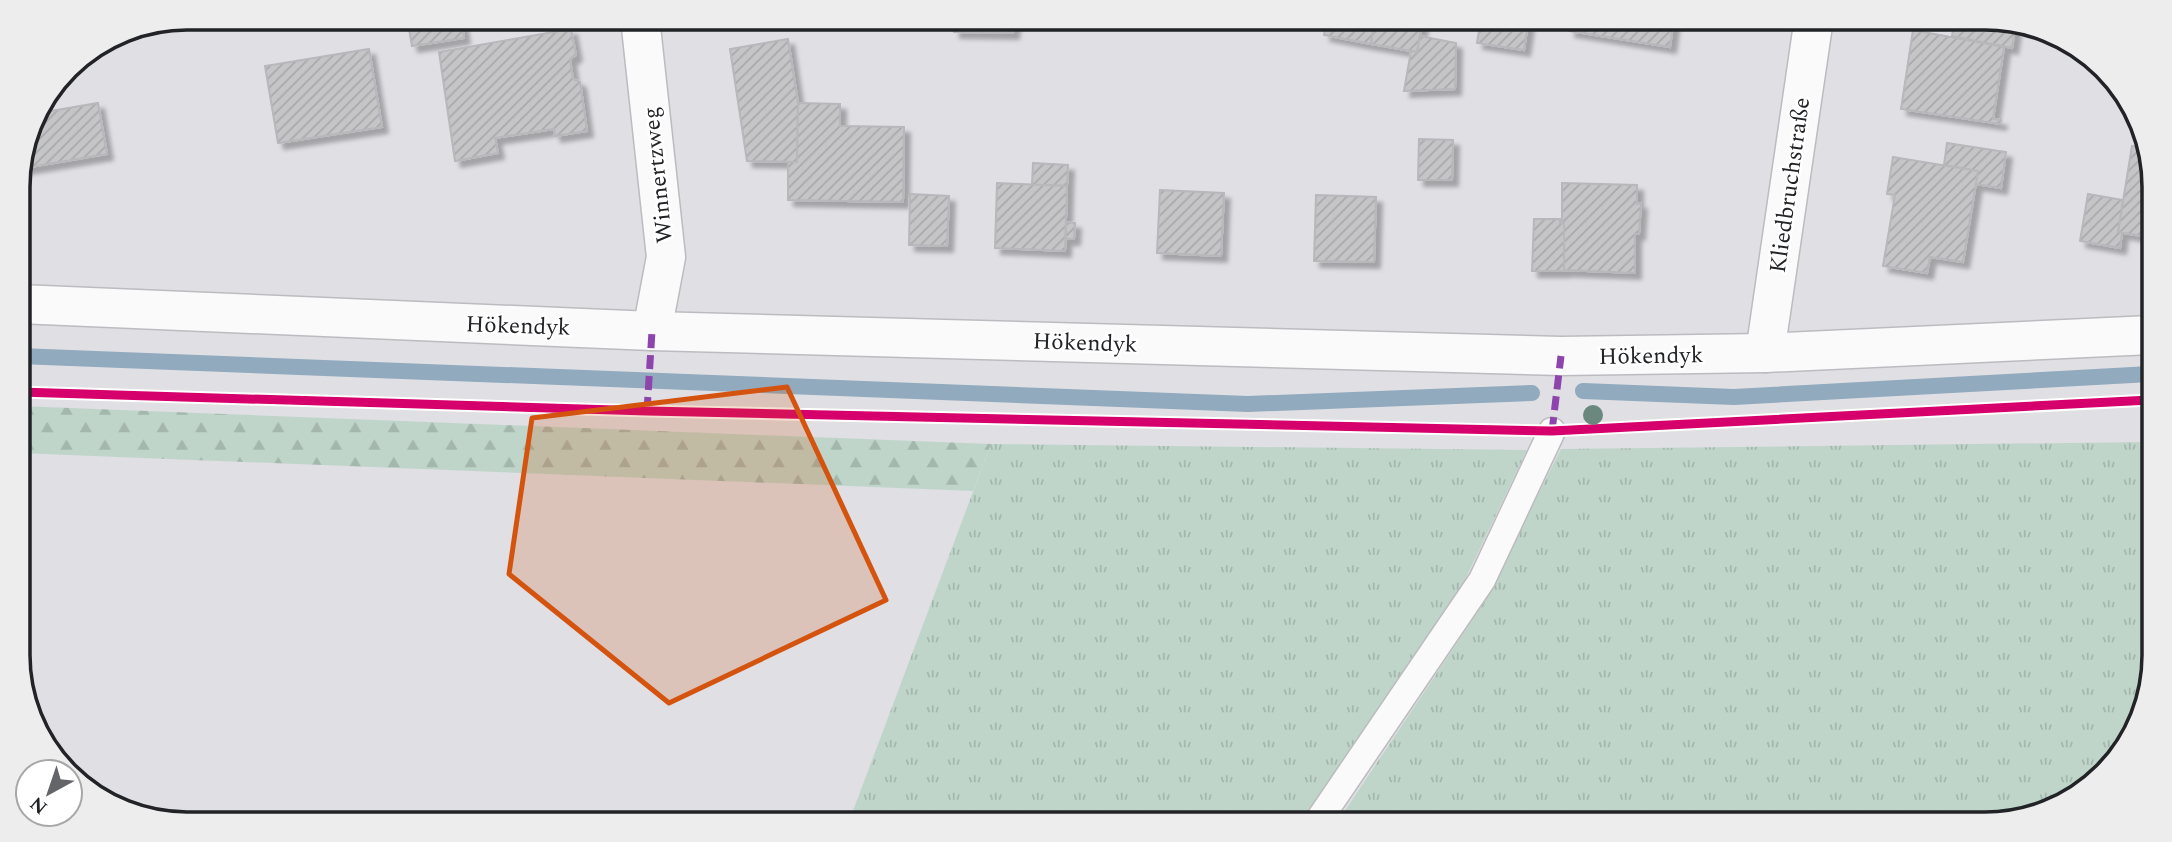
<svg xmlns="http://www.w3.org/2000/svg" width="2172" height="842" viewBox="0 0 2172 842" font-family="Spectral,serif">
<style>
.grass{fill:url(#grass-tufts)}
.forest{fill:url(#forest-firs)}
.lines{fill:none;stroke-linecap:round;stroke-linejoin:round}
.stream{stroke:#91aabe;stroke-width:16}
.building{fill:url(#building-hatch);stroke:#b8b7bb;stroke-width:2;filter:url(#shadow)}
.service-casing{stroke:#bcbcc0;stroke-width:29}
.minor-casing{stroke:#bcbcc0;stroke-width:41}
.service{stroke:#fafafb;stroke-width:26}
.minor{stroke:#fafafb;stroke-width:38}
.quiet{stroke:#8e44ad;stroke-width:7;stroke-dasharray:14 7;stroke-linecap:butt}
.cycleway-casing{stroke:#fff;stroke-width:13}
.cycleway{stroke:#d6006c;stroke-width:9}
.tree{fill:#6a887d}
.marked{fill:#d4540f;fill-opacity:0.2;stroke:#d4540f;stroke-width:5;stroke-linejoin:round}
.labels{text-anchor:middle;stroke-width:5;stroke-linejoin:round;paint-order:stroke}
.street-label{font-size:23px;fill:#222326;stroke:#fff}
.rim{fill:none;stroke:#222326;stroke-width:3.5}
</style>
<defs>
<pattern id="grass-tufts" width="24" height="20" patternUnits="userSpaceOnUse" patternTransform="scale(1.75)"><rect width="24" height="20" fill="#bfd5ca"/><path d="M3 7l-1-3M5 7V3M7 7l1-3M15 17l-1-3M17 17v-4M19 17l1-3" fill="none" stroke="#a4b7ad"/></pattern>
<pattern id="forest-firs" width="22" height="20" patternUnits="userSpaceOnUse" patternTransform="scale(1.75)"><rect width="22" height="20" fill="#bfd5ca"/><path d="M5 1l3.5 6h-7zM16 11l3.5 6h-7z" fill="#a4b7ad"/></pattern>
<pattern id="building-hatch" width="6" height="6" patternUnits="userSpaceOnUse" patternTransform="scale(1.75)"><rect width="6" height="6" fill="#c5c4c7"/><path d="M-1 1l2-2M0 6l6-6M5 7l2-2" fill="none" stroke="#a9a8ab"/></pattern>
<filter id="shadow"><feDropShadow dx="6" dy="6" stdDeviation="2" flood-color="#0004"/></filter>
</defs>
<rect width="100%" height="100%" fill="#dfdfe4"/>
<g class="grass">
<polygon points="2149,442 2145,710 2088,790 1996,824 1336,824 1483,604 1561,449"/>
<polygon points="991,444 1527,450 1461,588 1304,824 848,824"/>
</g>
<polygon class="forest" points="19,406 991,444 973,491 19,453"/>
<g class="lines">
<g class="stream">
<polyline points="19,356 1248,404 1532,393"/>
<polyline points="1583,391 1734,397 2150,374"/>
</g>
</g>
<g class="building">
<polygon points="407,18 461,18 464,38 412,46"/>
<polygon points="954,18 1015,18 1013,33 954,32"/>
<polygon points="1327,18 1375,18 1371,44 1324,35"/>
<polygon points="1375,18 1423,18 1417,52 1371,44"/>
<polygon points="1481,18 1528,23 1524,50 1477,43"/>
<polygon points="1571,18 1674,18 1670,47 1569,31"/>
<polygon points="1955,18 1986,18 2016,23 2012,48 1952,36"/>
<polygon points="571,29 576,55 570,59 573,79 580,82 587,131 555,136 554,129 495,138 498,153 455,161 439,52"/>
<polygon points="1913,30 2004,47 1993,119 2001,120 2000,124 1901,109"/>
<polygon points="1420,36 1456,43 1455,89 1404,91 1411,51 1417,52"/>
<polygon points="788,39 798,103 797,162 747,161 730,49"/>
<polygon points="369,49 382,127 278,143 265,66"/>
<polygon points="98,103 107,154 24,168 22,158 34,114"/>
<polygon points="798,103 840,104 840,126 904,127 903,202 788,200 788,162 797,162"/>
<polygon points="1419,139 1453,140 1452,180 1418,180"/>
<polygon points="1947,143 2006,152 2001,188 1975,184 1978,171 1944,165"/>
<polygon points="2132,146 2146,148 2153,164 2152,238 2118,232"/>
<polygon points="1893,157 1978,171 1963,262 1930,257 1927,273 1883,266 1895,195 1887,194"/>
<polygon points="1033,163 1068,165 1067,186 1032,185"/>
<polygon points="997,183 1067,186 1065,251 995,248"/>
<polygon points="1562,183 1637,185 1637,204 1641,203 1639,234 1635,234 1635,273 1562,270"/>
<polygon points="1160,190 1224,193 1221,256 1157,253"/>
<polygon points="910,194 949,196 947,246 909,245"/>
<polygon points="2088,194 2123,200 2118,232 2122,233 2120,248 2080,241"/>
<polygon points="1316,195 1376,197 1374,262 1314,261"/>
<polygon points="1534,219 1560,219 1560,223 1564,223 1564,271 1532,271"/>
<polygon points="1066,222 1075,223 1074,239 1066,239"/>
</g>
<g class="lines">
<g class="service-casing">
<polyline id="service" points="1316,824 1482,580 1552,431"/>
</g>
<g class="minor-casing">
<g id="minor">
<polyline points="640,18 666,257 652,331"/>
<polyline points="19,304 652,331 1561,356 1765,353 2151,335"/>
<polyline points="1765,353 1814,18"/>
</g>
</g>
<use href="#service" class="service"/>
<use href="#minor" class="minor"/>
<g class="quiet">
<polyline points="647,411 652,331"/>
<polyline points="1552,431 1561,356"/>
</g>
<g class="cycleway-casing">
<polyline id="cycleway" points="19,392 647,411 1552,431 2150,400"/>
</g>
<use href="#cycleway" class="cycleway"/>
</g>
<circle class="tree" cx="1593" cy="415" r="10"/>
<path class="marked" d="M787,387L886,600L669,703L509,574L532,418Z"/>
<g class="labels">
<g class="street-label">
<text transform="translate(657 175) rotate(-96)" y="8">Winnertzweg</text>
<text transform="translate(1789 185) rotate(-82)" y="8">Kliedbruchstraße</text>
<text transform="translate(518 325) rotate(2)" y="8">Hökendyk</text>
<text transform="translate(1085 342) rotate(2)" y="8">Hökendyk</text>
<text transform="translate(1651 355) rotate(-1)" y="8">Hökendyk</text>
</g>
</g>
<path d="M0 0H2172V842H0ZM187 30H1985A157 157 0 0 1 2142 187V655A157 157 0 0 1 1985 812H187A157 157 0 0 1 30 655V187A157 157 0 0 1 187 30Z" fill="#ededee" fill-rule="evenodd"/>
<path class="rim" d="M187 30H1985A157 157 0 0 1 2142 187V655A157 157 0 0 1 1985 812H187A157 157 0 0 1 30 655V187A157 157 0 0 1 187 30Z"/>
<g transform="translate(49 793) rotate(220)"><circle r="33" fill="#ffffff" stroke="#a7a7a8" stroke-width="2"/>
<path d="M0-5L12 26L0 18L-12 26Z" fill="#646568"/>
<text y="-10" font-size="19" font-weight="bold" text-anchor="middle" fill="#222326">N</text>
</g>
</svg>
